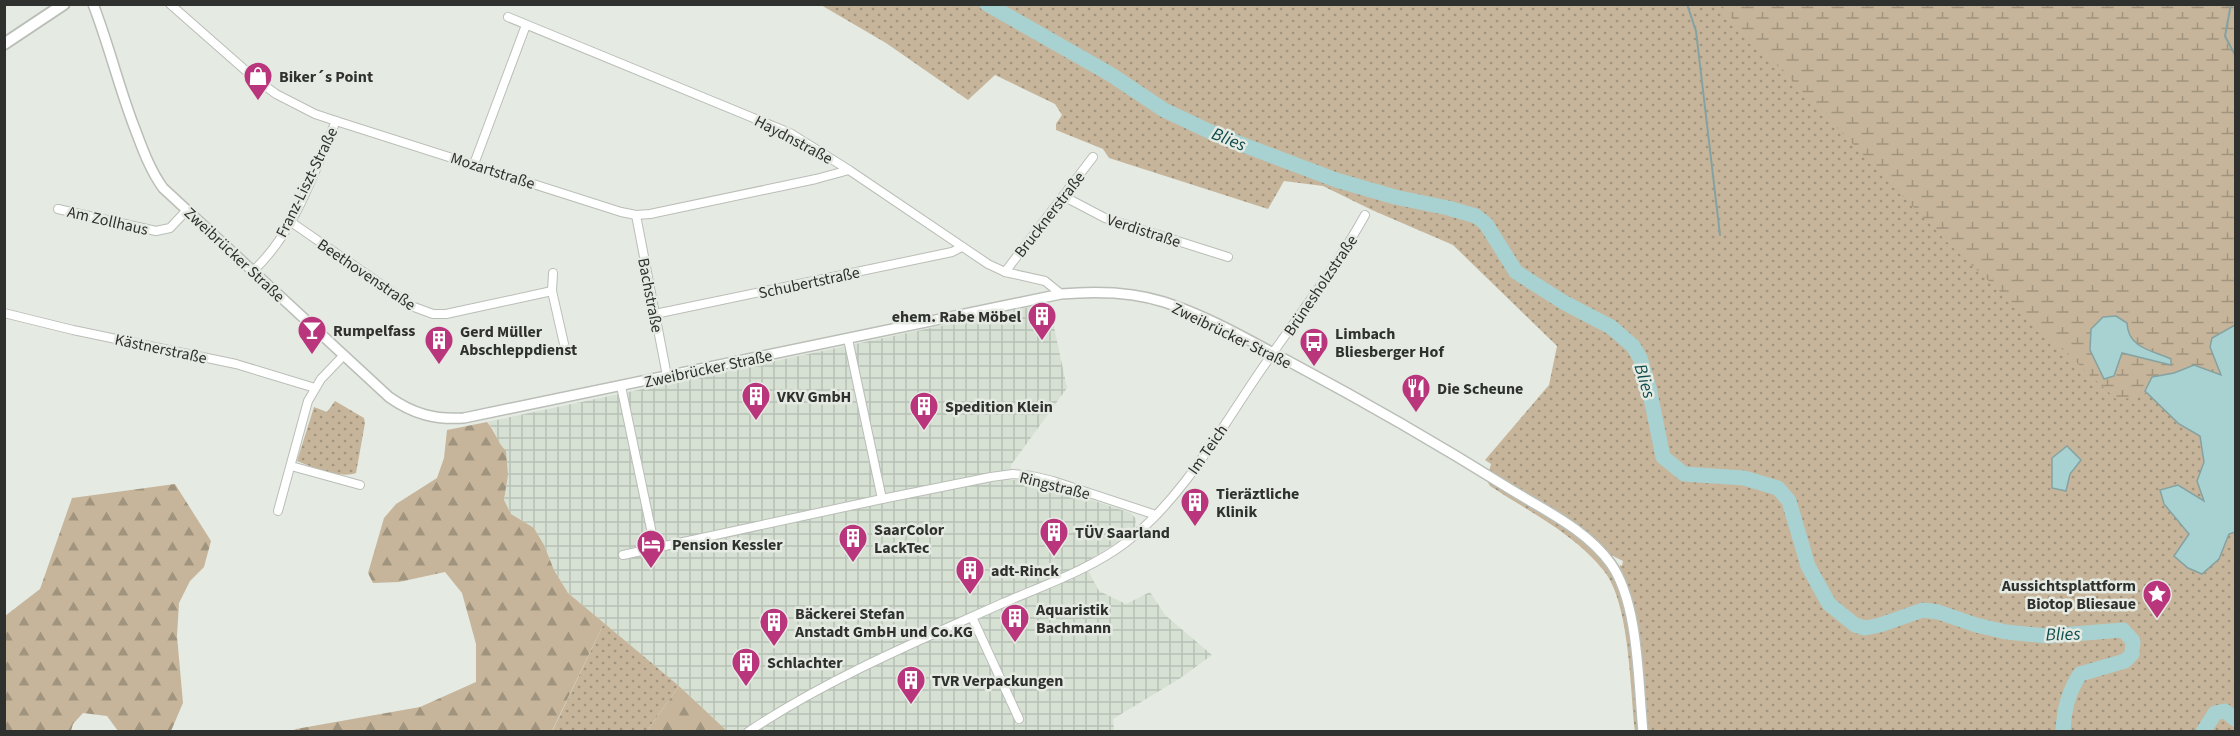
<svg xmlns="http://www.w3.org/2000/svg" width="2240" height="736" viewBox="0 0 2240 736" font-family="'Source Sans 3',sans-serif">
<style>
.industrial{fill:url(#industrial-grid)}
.green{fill:url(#green-dots)}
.forest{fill:url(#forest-firs)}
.wetland{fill:url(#wetland-marsh)}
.water{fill:#a8d2d2;stroke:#84a2a1;stroke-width:1.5}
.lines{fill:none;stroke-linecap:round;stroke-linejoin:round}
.stream{stroke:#84a2a1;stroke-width:2}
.river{stroke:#a8d2d2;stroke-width:15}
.minor-casing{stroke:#b9beb7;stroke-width:10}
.tertiary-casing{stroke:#b9beb7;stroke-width:12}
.secondary-casing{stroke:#b9beb7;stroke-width:14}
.minor{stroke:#fff;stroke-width:8}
.tertiary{stroke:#fff;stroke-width:9}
.secondary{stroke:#fff;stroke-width:10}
.labels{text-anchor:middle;stroke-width:5;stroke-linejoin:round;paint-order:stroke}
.poi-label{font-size:16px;font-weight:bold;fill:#2f312e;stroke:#e5eae3;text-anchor:start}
.street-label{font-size:16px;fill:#2f312e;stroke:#e5eae3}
.water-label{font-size:18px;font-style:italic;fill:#0d4c4d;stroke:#e5eae3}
</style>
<defs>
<pattern id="industrial-grid" width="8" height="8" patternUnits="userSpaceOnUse" patternTransform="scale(1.5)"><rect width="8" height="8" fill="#d6e0d3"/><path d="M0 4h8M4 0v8" fill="none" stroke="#b8c1b5"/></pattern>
<pattern id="green-dots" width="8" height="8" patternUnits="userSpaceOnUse" patternTransform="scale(1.5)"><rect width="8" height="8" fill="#c6b59a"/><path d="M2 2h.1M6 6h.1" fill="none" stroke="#a1947e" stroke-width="1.8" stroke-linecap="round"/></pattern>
<pattern id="forest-firs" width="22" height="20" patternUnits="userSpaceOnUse" patternTransform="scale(1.5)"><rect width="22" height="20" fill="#c6b59a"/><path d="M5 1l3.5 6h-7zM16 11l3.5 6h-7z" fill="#a1947e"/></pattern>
<pattern id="wetland-marsh" width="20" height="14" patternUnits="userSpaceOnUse" patternTransform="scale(1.5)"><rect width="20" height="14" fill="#c6b59a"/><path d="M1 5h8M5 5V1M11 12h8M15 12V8" fill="none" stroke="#a1947e"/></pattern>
</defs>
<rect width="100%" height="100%" fill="#e5eae3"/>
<polygon class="industrial" points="1049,303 1067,388 1011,465 1010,480 1031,480 1131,513 1136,519 1135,527 1116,543 1084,563 1099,591 1126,604 1150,592 1165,615 1212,655 1179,679 1113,719 1114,731 727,731 679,686 568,593 554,570 544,545 534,528 511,514 504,500 508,475 494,430 487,422"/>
<g class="green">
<polygon points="821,5 2235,5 2235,731 1646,731 1632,601 1619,569 1620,565 1622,566 1623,561 1609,554 1576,527 1489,471 1491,464 1485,460 1549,385 1557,346 1453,245 1372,210 1323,186 1284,181 1268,209 1109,158 1103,149 1056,130 1056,124 1062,115 1055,104 995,75 968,100 886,43"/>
<path d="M335,401L364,418L365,423L356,473C340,479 312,467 297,461L314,407L327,412Z"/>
<path d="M1486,479C1524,502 1583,531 1608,567C1635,605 1634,685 1639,731H1635C1630,688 1630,604 1604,571C1575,534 1528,511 1490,486Z"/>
<polygon points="604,623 679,686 647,731 552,732"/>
</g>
<g class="forest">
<path d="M487,422C495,431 497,442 506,451L508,475L504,500L511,514L534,528L544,545L554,570L568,593L604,623L552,731H292L296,729L420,707L476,682V644L462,593L445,572L399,582L373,583L368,573L384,518L396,504L437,478L444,458L447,430Z"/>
<polygon points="175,484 211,541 204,567 190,581 179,603 177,636 183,703 171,731 118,731 107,716 83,713 73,724 71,731 5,731 5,616 40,589 72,498"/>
<polygon points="679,686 727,731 647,731"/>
</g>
<polygon class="wetland" points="1719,5 2235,5 2235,373 2226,370 2118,401 1948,243"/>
<g class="water">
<path d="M2116,316L2127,323C2128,348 2151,350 2171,359V365L2122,353L2114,376L2104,379L2090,350L2091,329L2103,317Z"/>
<polygon points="2235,325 2235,532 2229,534 2219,559 2202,574 2188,568 2174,556 2189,534 2164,504 2160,490 2178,485 2204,501 2197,481 2204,462 2200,436 2179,424 2145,391 2152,377 2174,373 2194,365 2221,375 2210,347 2212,338"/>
<polygon points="2067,446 2081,460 2070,474 2066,491 2052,488 2052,458"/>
</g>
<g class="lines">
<g class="stream">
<polyline points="1687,4 1696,31 1720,235"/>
<polyline points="2231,4 2225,36 2236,57"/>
</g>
<g class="river">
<path d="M987,4L1110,74L1164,110L1217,135L1336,180L1395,197L1448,208L1476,216L1486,224L1516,272L1563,302L1611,327L1633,346L1640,358L1649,388L1663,457L1684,474L1744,478L1778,488L1789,501L1808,566L1829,604L1855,625L1865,628L1880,625L1923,610L1938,612L1976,625L2006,632L2048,636L2123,630L2133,641L2132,654L2125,661L2080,674C2068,693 2064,709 2063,732"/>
<polyline points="2203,732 2215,713 2225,711 2236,720"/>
</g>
<g class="minor-casing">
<g id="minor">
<polyline points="170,4 253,77 276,94 315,114 336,121 621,212 636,215 650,214 816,179 849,170"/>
<polyline points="508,17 790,133 849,170 988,264 1005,272 1045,281 1061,294"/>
<polyline points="474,164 526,25"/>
<polyline points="1063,196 1105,218 1228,257"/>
<polyline points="58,209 156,231 170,228 187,210"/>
<polyline points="636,215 667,376"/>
<polyline points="291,222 414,307 433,314 446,314 552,291"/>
<path d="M253,271C295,232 314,172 336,121"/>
<polyline points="1005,272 1093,157"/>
<polyline points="553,273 552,291 564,344"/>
<polyline points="4,313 73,330 236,364 315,388"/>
<polyline points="655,314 952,252 962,247"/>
<polyline points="848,339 882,499"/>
<polyline points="621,386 655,548"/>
<polyline points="291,466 360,485"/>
<polyline points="278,511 308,401 321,379 344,355"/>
<polyline points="623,555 882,499 991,477 1013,474 1032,476 1053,481 1156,515"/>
<polyline points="972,617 1019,719"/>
<path d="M748,732C827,679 916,642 1003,603C1042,586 1091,569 1125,543C1181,501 1220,430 1259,373C1295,320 1334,271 1365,215"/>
</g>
</g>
<g class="tertiary-casing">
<path id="tertiary" d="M93,4C109,45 119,88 135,129C143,150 150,170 163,188L389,397C413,414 435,420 464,418L1061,294C1095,291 1130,291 1164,302C1208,316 1250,341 1290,362C1365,402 1438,444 1510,489C1544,510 1587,530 1611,564C1639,604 1638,683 1643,732"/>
</g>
<g class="secondary-casing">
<polyline id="secondary" points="4,44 64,4"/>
</g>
<use href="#minor" class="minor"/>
<use href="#tertiary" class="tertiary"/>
<use href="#secondary" class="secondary"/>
</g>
<defs>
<g id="shop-pin" transform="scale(1.5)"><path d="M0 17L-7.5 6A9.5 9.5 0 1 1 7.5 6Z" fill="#b9367c" stroke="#e5eae3"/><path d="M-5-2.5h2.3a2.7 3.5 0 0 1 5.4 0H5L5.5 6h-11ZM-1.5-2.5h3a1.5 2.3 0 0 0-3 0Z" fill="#fff"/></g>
<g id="building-pin" transform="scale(1.5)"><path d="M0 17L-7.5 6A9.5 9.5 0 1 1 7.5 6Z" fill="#b9367c" stroke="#e5eae3"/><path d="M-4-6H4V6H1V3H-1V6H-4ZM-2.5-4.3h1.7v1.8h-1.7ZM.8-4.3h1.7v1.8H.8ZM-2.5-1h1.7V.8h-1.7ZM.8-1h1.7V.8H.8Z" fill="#fff"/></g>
<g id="bar-pin" transform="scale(1.5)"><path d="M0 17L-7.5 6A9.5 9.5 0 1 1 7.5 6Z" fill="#b9367c" stroke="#e5eae3"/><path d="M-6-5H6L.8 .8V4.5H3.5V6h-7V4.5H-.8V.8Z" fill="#fff"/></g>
<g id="bus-pin" transform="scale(1.5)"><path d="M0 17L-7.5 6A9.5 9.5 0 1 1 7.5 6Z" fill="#b9367c" stroke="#e5eae3"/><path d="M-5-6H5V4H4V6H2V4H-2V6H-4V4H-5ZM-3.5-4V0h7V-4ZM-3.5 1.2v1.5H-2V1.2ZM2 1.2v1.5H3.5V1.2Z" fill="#fff"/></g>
<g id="restaurant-pin" transform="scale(1.5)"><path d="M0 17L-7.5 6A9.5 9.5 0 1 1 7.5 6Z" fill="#b9367c" stroke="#e5eae3"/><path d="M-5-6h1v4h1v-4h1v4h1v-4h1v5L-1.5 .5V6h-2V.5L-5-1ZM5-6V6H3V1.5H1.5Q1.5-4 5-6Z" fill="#fff"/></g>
<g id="hotel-pin" transform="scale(1.5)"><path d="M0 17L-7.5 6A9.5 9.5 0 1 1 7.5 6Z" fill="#b9367c" stroke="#e5eae3"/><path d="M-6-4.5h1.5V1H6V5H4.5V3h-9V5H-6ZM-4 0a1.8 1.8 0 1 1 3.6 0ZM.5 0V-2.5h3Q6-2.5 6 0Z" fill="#fff"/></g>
<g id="sight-pin" transform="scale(1.5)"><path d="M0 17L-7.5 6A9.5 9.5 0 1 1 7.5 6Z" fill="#b9367c" stroke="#e5eae3"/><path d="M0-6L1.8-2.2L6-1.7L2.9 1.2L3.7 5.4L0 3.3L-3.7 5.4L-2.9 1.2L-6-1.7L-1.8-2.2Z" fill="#fff"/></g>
</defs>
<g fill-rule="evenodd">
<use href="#shop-pin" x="258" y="76"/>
<use href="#building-pin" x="1042" y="316"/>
<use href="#bar-pin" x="312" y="330"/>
<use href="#building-pin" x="439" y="340"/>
<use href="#bus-pin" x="1314" y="342"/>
<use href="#restaurant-pin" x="1416" y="388"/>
<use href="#building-pin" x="756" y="396"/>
<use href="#building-pin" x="924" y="406"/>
<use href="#building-pin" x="1195" y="502"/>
<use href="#building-pin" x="1054" y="532"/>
<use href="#building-pin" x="853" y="538"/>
<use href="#hotel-pin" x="651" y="544"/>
<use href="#building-pin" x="970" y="570"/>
<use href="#sight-pin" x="2157" y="594"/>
<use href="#building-pin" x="1015" y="618"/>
<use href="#building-pin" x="774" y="622"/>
<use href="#building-pin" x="746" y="662"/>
<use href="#building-pin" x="911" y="680"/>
</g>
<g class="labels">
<g class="poi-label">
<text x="279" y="82">Biker´s Point</text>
<text x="1021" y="322" text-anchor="end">ehem. Rabe Möbel</text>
<text x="333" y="336">Rumpelfass</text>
<text x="460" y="337">Gerd Müller<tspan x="460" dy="18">Abschleppdienst</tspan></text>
<text x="1335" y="339">Limbach<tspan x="1335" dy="18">Bliesberger Hof</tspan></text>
<text x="1437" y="394">Die Scheune</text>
<text x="777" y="402">VKV GmbH</text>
<text x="945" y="412">Spedition Klein</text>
<text x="1216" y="499">Tieräztliche<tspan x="1216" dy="18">Klinik</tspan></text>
<text x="874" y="535">SaarColor<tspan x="874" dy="18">LackTec</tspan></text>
<text x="1075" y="538">TÜV Saarland</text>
<text x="672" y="550">Pension Kessler</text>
<text x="991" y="576">adt-Rinck</text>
<text x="2136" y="591" text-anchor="end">Aussichtsplattform<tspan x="2136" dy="18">Biotop Bliesaue</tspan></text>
<text x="1036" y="615">Aquaristik<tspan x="1036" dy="18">Bachmann</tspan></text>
<text x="795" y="619">Bäckerei Stefan<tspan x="795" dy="18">Anstadt GmbH und Co.KG</tspan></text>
<text x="767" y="668">Schlachter</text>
<text x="932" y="686">TVR Verpackungen</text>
</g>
<g class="street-label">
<text transform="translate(794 139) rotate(28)" y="6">Haydnstraße</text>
<text transform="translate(493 170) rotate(18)" y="6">Mozartstraße</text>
<text transform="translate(306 182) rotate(-64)" y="6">Franz-Liszt-Straße</text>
<text transform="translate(1049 214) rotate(-52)" y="6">Brucknerstraße</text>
<text transform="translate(108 220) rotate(13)" y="6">Am Zollhaus</text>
<text transform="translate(1144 230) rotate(18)" y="6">Verdistraße</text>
<text transform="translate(235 254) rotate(43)" y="6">Zweibrücker Straße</text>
<text transform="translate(367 274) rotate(34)" y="6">Beethovenstraße</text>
<text transform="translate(809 282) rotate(-12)" y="6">Schubertstraße</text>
<text transform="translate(1320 285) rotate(-56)" y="6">Brünesholzstraße</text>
<text transform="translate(651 295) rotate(79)" y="6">Bachstraße</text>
<text transform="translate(1232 335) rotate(26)" y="6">Zweibrücker Straße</text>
<text transform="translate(161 348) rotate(12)" y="6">Kästnerstraße</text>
<text transform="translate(708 368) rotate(-12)" y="6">Zweibrücker Straße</text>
<text transform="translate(1207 449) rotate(-55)" y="6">Im Teich</text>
<text transform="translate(1055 485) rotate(14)" y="6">Ringstraße</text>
</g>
<g class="water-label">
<text transform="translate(1229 139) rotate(22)" y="6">Blies</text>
<text transform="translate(1645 381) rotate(73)" y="6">Blies</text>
<text transform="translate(2063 634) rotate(-2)" y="6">Blies</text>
</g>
</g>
<rect width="2240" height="736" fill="none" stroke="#2f312e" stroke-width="12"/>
</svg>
